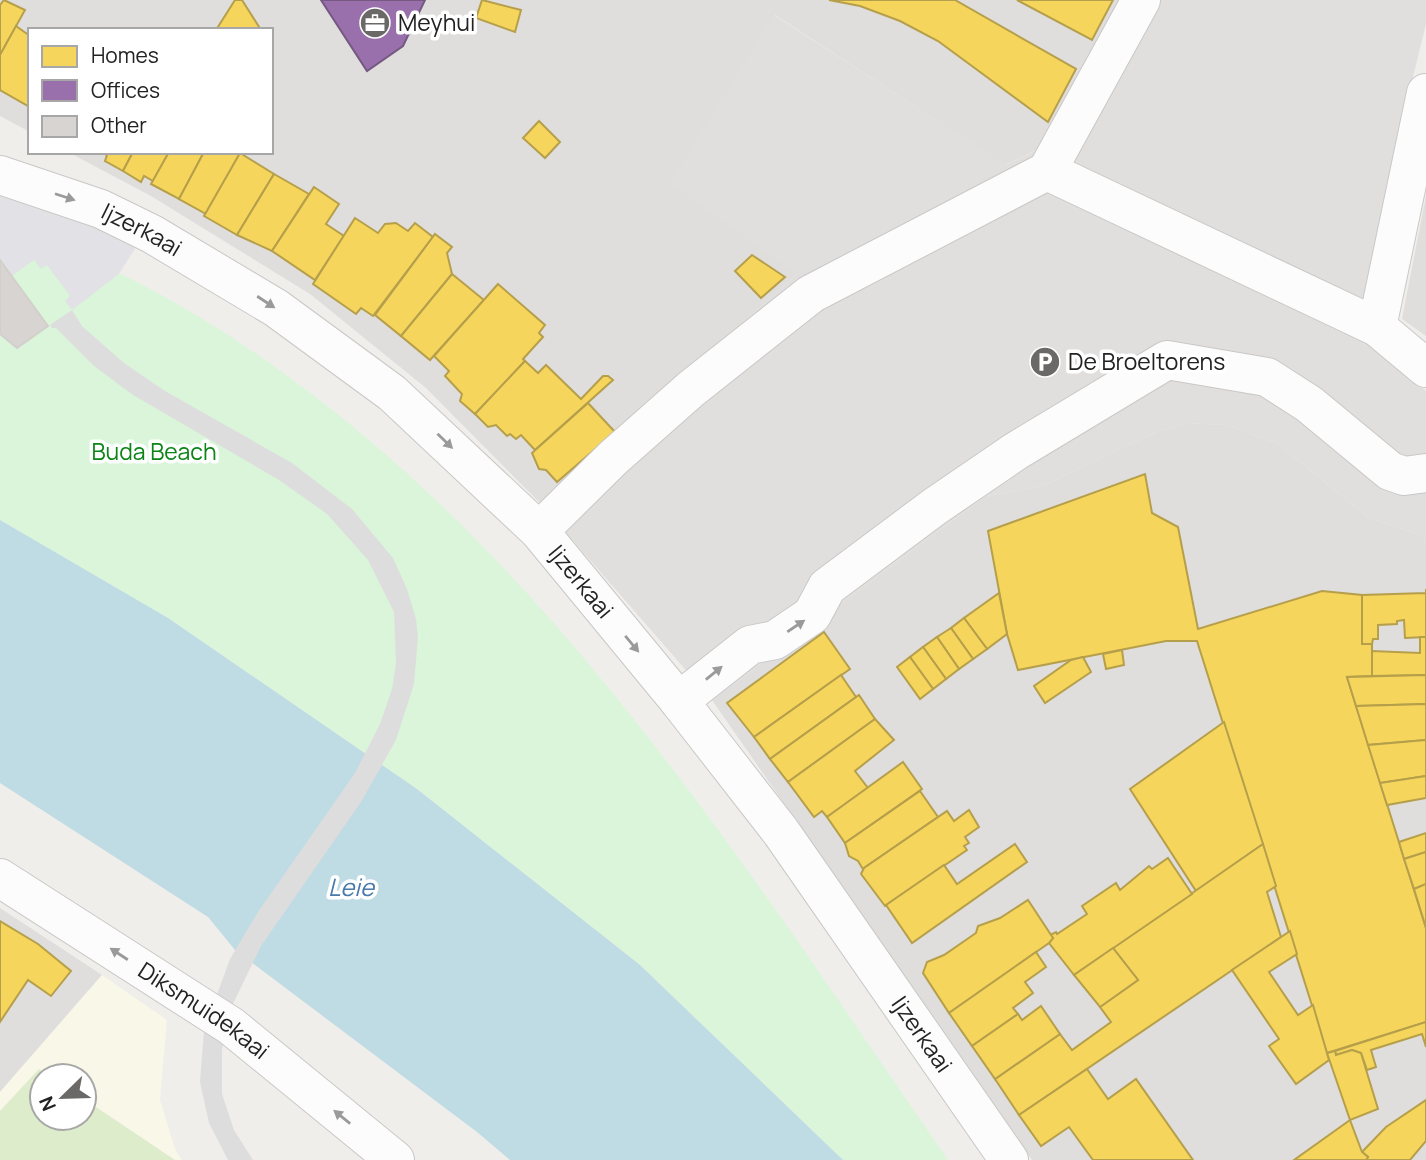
<svg xmlns="http://www.w3.org/2000/svg" width="1426" height="1160" viewBox="0 0 1426 1160" font-family="Manrope,sans-serif">
<style>
.residential{fill:#dfdedc}
.education{fill:#f8f7e8;fill-rule:evenodd}
.grass{fill:#ddeccb}
.park{fill:#daf5da}
.parking{fill:#e0dfde}
.plaza{fill:#e2e1e5}
.water{fill:#bfdbe3}
.pier{fill:#dedddd}
.homes{fill:#f6d55c;stroke:#b69f4b;stroke-width:2}
.offices{fill:#9970ab;stroke:#755982;stroke-width:2}
.building{fill:#d7d4d2;stroke:#d3d0cc;stroke-width:2}
.lines{fill:none;stroke-linecap:round;stroke-linejoin:round}
.minor-casing{stroke:#c9c8c7;stroke-width:40}
.minor{stroke:#fdfcfc;stroke-width:38}
.oneway{fill:#9a9a9a}
.labels{text-anchor:middle;stroke-width:7;stroke-linejoin:round;paint-order:stroke}
.poi-label{font-size:23px;fill:#222;stroke:#fff;text-anchor:start}
.street-label{font-size:23px;fill:#222;stroke:#fff}
.park-label{font-size:23px;fill:#0c8416;stroke:#fff}
.water-label{font-size:24px;font-style:italic;fill:#4a7aab;stroke:#fff}
</style>
<rect width="100%" height="100%" fill="#f0eeeb"/>
<g class="residential">
<polygon points="0,0 1127,0 1050,144 1005,165 775,15 797,274 541,504 426,388 310,294 151,196 68,152 271,152 271,30 30,30 30,132 0,116"/>
<polygon points="1426,196 1426,336 1402,319"/>
<polygon points="1187,423 1226,425 1276,443 1369,518 1426,537 1426,1160 1032,1160 712,700 986,496 1043,486 1154,433"/>
<polygon points="0,908 102,975 0,1092"/>
</g>
<path class="education" d="M102,975L167,1020L160,1100L175,1149L182,1160H0V1092ZM42,1076H84V1118H42Z"/>
<polygon class="grass" points="39,1069 50,1076 42,1076 42,1118 84,1118 84,1099 175,1160 0,1160 0,1111"/>
<path class="park" d="M0,221C44,240 89,258 131,279C201,314 270,361 331,409C585,609 766,897 948,1160H843L640,965L417,789L168,618L0,520Z"/>
<polygon class="parking" points="1127,0 1426,0 1426,24 1386,187 1358,333 1426,391 1426,537 1369,518 1276,443 1226,425 1187,423 1154,433 1043,486 986,496 712,700 541,504 797,274 670,184 774,15 1006,165 1050,144"/>
<polygon class="plaza" points="0,186 138,241 136,247 119,274 72,310 65,301 70,296 47,265 41,269 34,260 12,276 0,260"/>
<polygon class="water" points="0,520 168,618 417,789 640,965 843,1160 510,1160 477,1132 235,950 208,917 0,783"/>
<polygon class="pier" points="72,310 82,326 124,363 165,391 292,463 352,509 393,558 407,589 416,619 418,637 414,684 396,740 361,802 261,946 230,1010 222,1050 222,1094 234,1130 253,1160 228,1160 209,1123 200,1082 204,1030 230,959 258,912 355,773 380,724 392,689 396,663 394,612 368,560 327,514 279,480 133,395 94,366 56,328 52,328 50,325"/>
<g class="homes">
<polygon points="4,0 25,10 0,55 0,5"/>
<polygon points="235,0 242,0 261,30 216,30"/>
<polygon points="482,0 521,10 515,32 476,18"/>
<polygon points="829,0 955,0 1076,69 1048,122 938,41 900,21 860,6"/>
<polygon points="1017,0 1113,0 1092,40"/>
<polygon points="16,26 30,36 28,106 0,90 0,55"/>
<polygon points="539,121 560,142 545,158 523,138"/>
<polygon points="101,152 133,152 123,171 105,161 107,155"/>
<polygon points="133,152 169,152 153,181 144,176 141,182 123,171"/>
<polygon points="169,152 204,152 179,199 151,184"/>
<polygon points="204,152 241,152 206,214 179,199"/>
<polygon points="240,153 274,174 237,235 204,216"/>
<polygon points="274,174 309,194 272,251 237,235"/>
<polygon points="314,187 339,204 326,224 344,236 315,280 272,251"/>
<polygon points="355,218 378,233 385,224 396,223 408,231 415,223 433,237 373,316 361,308 356,314 313,284"/>
<polygon points="435,234 452,247 447,253 452,274 401,336 375,315"/>
<polygon points="752,255 785,277 761,298 735,271"/>
<polygon points="452,274 484,300 430,360 401,336"/>
<polygon points="498,284 545,325 539,333 543,337 523,359 525,361 475,414 460,401 462,394 445,376 449,371 434,356"/>
<polygon points="525,361 538,373 546,365 581,399 603,376 608,376 613,380 535,450 521,435 516,439 510,434 507,436 496,425 488,427 475,414"/>
<polygon points="588,403 615,432 557,482 546,470 539,469 532,453"/>
<polygon points="1145,474 1152,513 1178,527 1198,629 1322,591 1362,595 1362,644 1372,644 1372,676 1347,677 1426,928 1426,1022 1327,1053 1197,641 1166,641 1018,670 1007,634 988,531"/>
<polygon points="1426,589 1426,637 1405,638 1404,620 1397,621 1397,624 1378,625 1378,639 1373,639 1372,644 1362,644 1362,595 1426,593"/>
<polygon points="999,593 1007,634 987,649 964,618"/>
<polygon points="964,618 987,649 973,659 951,628"/>
<polygon points="951,628 973,659 959,669 937,637"/>
<polygon points="824,632 850,669 754,737 727,703"/>
<polygon points="937,637 959,669 946,679 923,647"/>
<polygon points="1420,637 1426,637 1426,675 1372,676 1372,651 1420,653"/>
<polygon points="923,647 946,679 933,689 910,657"/>
<polygon points="1122,650 1124,665 1106,669 1103,654"/>
<polygon points="910,657 933,689 920,699 897,667"/>
<polygon points="1083,657 1091,672 1045,703 1034,686 1071,660"/>
<polygon points="841,675 856,697 770,759 754,737"/>
<polygon points="1426,675 1426,704 1356,706 1347,677"/>
<polygon points="859,695 875,719 788,782 770,759"/>
<polygon points="1426,704 1426,740 1368,745 1356,706"/>
<polygon points="875,719 894,740 855,771 868,788 827,817 822,811 814,817 788,782"/>
<polygon points="1224,722 1263,844 1196,891 1130,789"/>
<polygon points="1426,740 1426,776 1380,783 1368,745"/>
<polygon points="903,762 922,789 845,843 827,817"/>
<polygon points="1426,776 1426,798 1387,805 1380,783"/>
<polygon points="920,791 938,817 864,868 864,871 858,861 849,856 845,843"/>
<polygon points="969,810 979,827 965,837 969,843 964,846 967,850 885,906 861,874 864,868 947,811 954,821"/>
<polygon points="1426,833 1426,852 1404,859 1399,842"/>
<polygon points="1015,844 1027,862 912,943 886,905 944,865 957,884"/>
<polygon points="1263,844 1276,886 1267,892 1281,937 1019,1115 995,1079 1060,1034 1072,1050 1111,1022 1100,1007 1138,980 1113,948"/>
<polygon points="1426,852 1426,884 1414,889 1404,859"/>
<polygon points="1168,858 1192,894 1074,975 1049,943 1053,938 1050,935 1056,932 1057,934 1087,914 1082,906 1116,883 1120,890 1149,866 1152,869"/>
<polygon points="1426,884 1426,928 1414,889"/>
<polygon points="1028,900 1053,938 1049,943 949,1013 923,973 927,962 944,955 976,933 978,926 1000,918"/>
<polygon points="0,921 38,944 71,971 51,996 28,980 0,1022"/>
<polygon points="1290,931 1297,954 1269,972 1298,1015 1313,1005 1329,1060 1296,1084 1269,1046 1279,1039 1232,970"/>
<polygon points="1113,948 1138,980 1100,1007 1074,975"/>
<polygon points="1036,952 1046,967 1025,982 1033,993 1013,1008 1018,1014 972,1046 949,1013"/>
<polygon points="1041,1006 1060,1034 995,1079 972,1046 1018,1014 1022,1020"/>
<polygon points="1426,1022 1426,1047 1422,1034 1371,1050 1376,1067 1367,1070 1361,1053 1352,1050 1336,1055 1335,1051"/>
<polygon points="1352,1050 1361,1053 1378,1109 1350,1120 1327,1053 1335,1051 1336,1055"/>
<polygon points="1087,1069 1108,1099 1136,1079 1193,1160 1093,1160 1069,1127 1041,1146 1019,1115"/>
<polygon points="1426,1100 1426,1141 1410,1160 1366,1160 1368,1157 1362,1152 1386,1127"/>
<polygon points="1350,1120 1362,1152 1368,1157 1366,1160 1294,1160"/>
</g>
<polygon class="offices" points="321,0 425,0 403,46 367,71"/>
<polygon class="building" points="0,260 48,326 17,348 0,334"/>
<g class="lines">
<g class="minor-casing">
<g id="minor">
<polyline points="1047,171 1377,327 1426,368"/>
<path id="s1" d="M0,175L101,209L152,234L276,308L392,393L539,531L679,701L781,832L1009,1160"/>
<polyline points="1377,327 1426,93"/>
<polyline points="539,531 613,458 691,389 811,294 1047,171 1141,0"/>
<polyline points="679,701 750,645 775,640 812,615 827,587 934,507 1016,451 1167,360 1267,377 1309,404 1390,471 1404,476 1426,473"/>
<path id="s2" d="M0,878L231,1026L395,1160"/>
</g>
</g>
<use href="#minor" class="minor"/>
</g>
<defs><path id="oneway-solid" d="M-6-.8H1V-3.2L6.5 0L1 3.2V.8H-6Z" transform="scale(1.75)"/></defs>
<g class="oneway">
<use href="#oneway-solid" transform="translate(65 197) rotate(18)"/>
<use href="#oneway-solid" transform="translate(266 302) rotate(33)"/>
<use href="#oneway-solid" transform="translate(445 441) rotate(44)"/>
<use href="#oneway-solid" transform="translate(796 626) rotate(-34)"/>
<use href="#oneway-solid" transform="translate(632 644) rotate(50)"/>
<use href="#oneway-solid" transform="translate(714 673) rotate(-39)"/>
<use href="#oneway-solid" transform="translate(119 954) rotate(-147)"/>
<use href="#oneway-solid" transform="translate(342 1117) rotate(-141)"/>
</g>
<defs>
<g id="office-disc" transform="scale(1.575)"><circle r="9.5" fill="#6a6968" stroke="#fff"/><path d="M-6-3h4V-5.5h4V-3h4V5H-6ZM-1-4.5V-3h2v-1.5ZM-6 0V1H6V0Z" fill="#fff"/></g>
<g id="parking-disc" transform="scale(1.575)"><circle r="9.5" fill="#6a6968" stroke="#fff"/><path d="M-3.5-5.5H1a3.5 3.5 0 0 1 0 7H-1V5.5H-3.5ZM-1-3.4V-.6H.8a1.4 1.4 0 0 0 0-2.8Z" fill="#fff"/></g>
</defs>
<g fill-rule="evenodd">
<use href="#office-disc" x="375" y="23"/>
<use href="#parking-disc" x="1045" y="362"/>
</g>
<g class="labels">
<g class="poi-label">
<text x="398" y="31">Meyhui</text>
<text x="1068" y="370">De Broeltorens</text>
</g>
<g class="street-label">
<text dy="8" stroke="none"><textPath href="#s1" startOffset="152">Ijzerkaai</textPath></text>
<text dy="8" stroke="none"><textPath href="#s1" startOffset="719">Ijzerkaai</textPath></text>
<text dy="8" stroke="none"><textPath href="#s2" startOffset="243">Diksmuidekaai</textPath></text>
<text dy="8" stroke="none"><textPath href="#s1" startOffset="1286">Ijzerkaai</textPath></text>
</g>
<g class="park-label">
<text x="154" y="460">Buda Beach</text>
</g>
<g class="water-label">
<text x="351" y="896">Leie</text>
</g>
</g>
<rect x="28" y="28" width="245" height="126" fill="#ffffff" stroke="#a7a7a7" stroke-width="2"/>
<rect x="42" y="46" width="35" height="21" fill="#f6d55c" stroke="#a7a7a7" stroke-width="2"/>
<text x="91" y="63" font-size="21" fill="#222222">Homes</text>
<rect x="42" y="80" width="35" height="21" fill="#9970ab" stroke="#a7a7a7" stroke-width="2"/>
<text x="91" y="98" font-size="21" fill="#222222">Offices</text>
<rect x="42" y="116" width="35" height="21" fill="#d7d4d2" stroke="#a7a7a7" stroke-width="2"/>
<text x="91" y="133" font-size="21" fill="#222222">Other</text>
<g transform="translate(63 1097) rotate(247)"><circle r="33" fill="#ffffff" stroke="#a7a7a7" stroke-width="2"/>
<path d="M0-5L12 26L0 18L-12 26Z" fill="#6a6968"/>
<text y="-10" font-size="19" font-weight="bold" text-anchor="middle" fill="#222222">N</text>
</g>
</svg>
